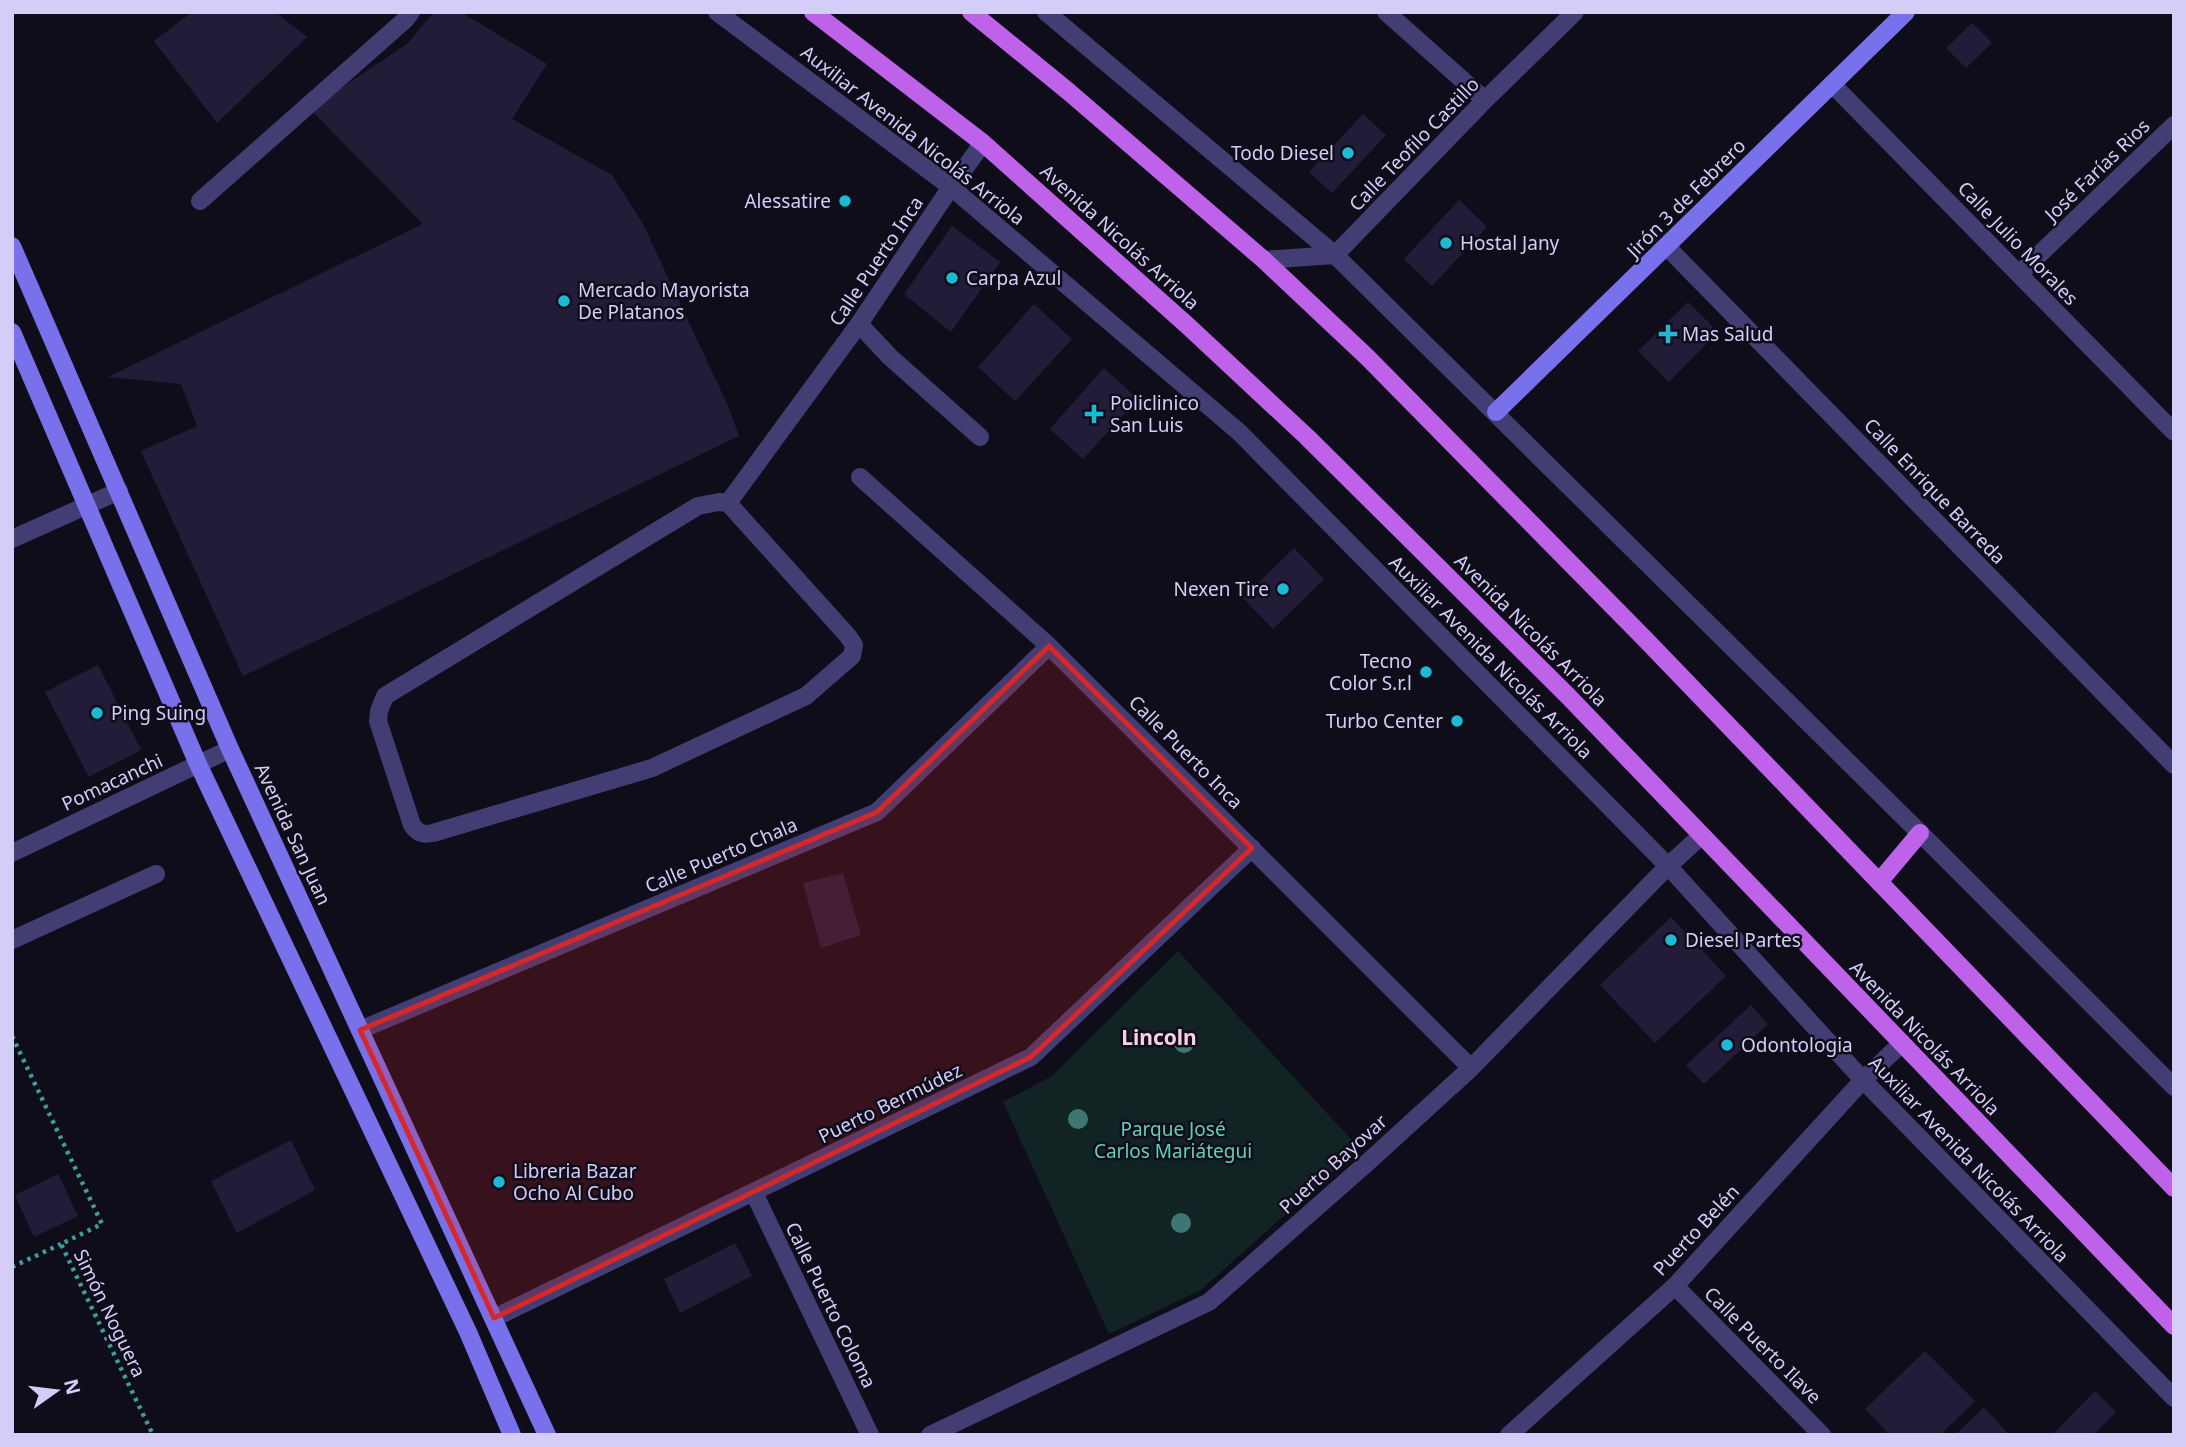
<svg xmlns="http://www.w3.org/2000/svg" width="2186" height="1447" viewBox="0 0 2186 1447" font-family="'Noto Sans',sans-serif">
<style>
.green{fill:#112323}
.building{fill:#231c39}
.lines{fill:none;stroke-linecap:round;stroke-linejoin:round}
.path{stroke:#3b9e9d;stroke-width:4.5;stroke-dasharray:3.5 5;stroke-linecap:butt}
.lane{stroke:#423e73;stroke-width:18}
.street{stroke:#423e73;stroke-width:18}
.secondary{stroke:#7970ec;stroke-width:18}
.primary{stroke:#be62ea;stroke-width:18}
.tree{fill:#3e7771}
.marked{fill:#d62828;fill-opacity:0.2;stroke:#d62828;stroke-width:5;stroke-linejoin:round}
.poi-dot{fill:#1cbad5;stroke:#100d1a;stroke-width:2.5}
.labels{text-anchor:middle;stroke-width:5;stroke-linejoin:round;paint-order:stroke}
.street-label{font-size:19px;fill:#d4cdf8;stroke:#100d1a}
.poi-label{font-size:19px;fill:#d4cdf8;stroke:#100d1a;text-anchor:start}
.park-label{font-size:19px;fill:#63ceb8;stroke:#100d1a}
.neighbourhood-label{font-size:21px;font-weight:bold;fill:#f9cfe7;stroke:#100d1a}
</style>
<rect width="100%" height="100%" fill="#100d1a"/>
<polygon class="green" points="1178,951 1359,1148 1201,1290 1109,1334 1003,1102 1052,1076"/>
<g class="building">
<polygon points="192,12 275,12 307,37 217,123 154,41"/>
<polygon points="434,12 461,12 547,64 512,119 612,175 643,224 728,406 739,436 243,676 141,451 197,426 181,384 108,377 423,224 310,109 408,43"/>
<polygon points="1972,23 1992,43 1966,68 1946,48"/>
<polygon points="1363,114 1386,135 1332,193 1309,172"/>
<polygon points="1459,200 1487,227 1432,286 1404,259"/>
<polygon points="952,226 1000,262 951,332 904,294"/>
<polygon points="1688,302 1718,332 1669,382 1638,351"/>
<polygon points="1034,304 1072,339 1015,401 978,367"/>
<polygon points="1104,368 1138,399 1083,459 1050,429"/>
<polygon points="1294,548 1324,579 1273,629 1243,598"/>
<polygon points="98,665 141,750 89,777 45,692"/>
<polygon points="843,873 861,935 821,948 803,883"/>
<polygon points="1671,917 1726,976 1655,1043 1600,985"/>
<polygon points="1751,1005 1768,1024 1704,1084 1686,1065"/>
<polygon points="291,1140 315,1190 237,1233 211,1181"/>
<polygon points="58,1174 78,1216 34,1237 15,1195"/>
<polygon points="735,1243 752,1276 680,1313 664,1279"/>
<polygon points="1925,1351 1975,1401 1940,1435 1890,1435 1865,1409"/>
<polygon points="2095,1391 2116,1412 2093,1435 2052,1435"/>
<polygon points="1984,1407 2009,1435 1955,1435"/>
</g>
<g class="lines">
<g class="path">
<polyline points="12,1036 102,1224 61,1244 153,1435"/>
<polyline points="12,1267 61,1244"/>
</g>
<g class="lane">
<polyline points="200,201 406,19 411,12"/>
<polyline points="859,324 890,357 980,437"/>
<path d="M719,502L728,503L848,636L854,645L852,656L806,696L652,768L433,833C422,835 418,833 412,825L378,721L379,711L385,696L698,506Z"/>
<polyline points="728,503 859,324 951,187"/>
<polyline points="12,940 156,874"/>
</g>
<g class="street">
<polyline points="717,12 951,187 1239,432 1668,866 1863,1080 2174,1398"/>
<polyline points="1046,12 1335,255 1920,833 2174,1087"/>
<polyline points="1386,12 1485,100"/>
<polyline points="1832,84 2174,432"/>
<polyline points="951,187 983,143"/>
<polyline points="1667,247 2174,765"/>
<polyline points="1264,260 1335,255 1485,100 1575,12"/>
<polyline points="2019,274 2174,125"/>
<polyline points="860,477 1049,646 1471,1068"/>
<polyline points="12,539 119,491"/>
<polyline points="12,853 230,749"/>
<polyline points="360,1030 877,812 1049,646"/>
<polyline points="754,1193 870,1435"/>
<polyline points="1675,1286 1822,1435"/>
<polyline points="494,1318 1031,1057 1252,848"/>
<polyline points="930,1435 1209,1302 1367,1163 1471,1068 1668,866 1701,836"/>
<polyline points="1509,1435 1675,1286 1863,1080 1902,1043"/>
</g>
<g class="secondary">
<polyline points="12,246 230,749 547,1435"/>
<polyline points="12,332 198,764 468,1332 512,1435"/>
<polyline points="1496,412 1906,12"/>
</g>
<g class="primary">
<polyline points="813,12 983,143 1188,326 1307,437 1568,696 2174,1326"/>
<polyline points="971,12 1069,92 1264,260 1367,357 1645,639 2174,1188"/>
<polyline points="1879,882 1920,833"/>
</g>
</g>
<g class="tree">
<circle cx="1184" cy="1043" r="10"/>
<circle cx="1078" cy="1119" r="10"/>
<circle cx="1181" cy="1223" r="10"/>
</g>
<path class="marked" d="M1049,646L1252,848L1031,1057L494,1318L360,1030L877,812Z"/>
<g class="poi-dot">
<circle cx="1348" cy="153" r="7"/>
<circle cx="845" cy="201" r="7"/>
<circle cx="1446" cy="243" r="7"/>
<circle cx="952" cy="278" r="7"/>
<circle cx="564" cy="301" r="7"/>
<path d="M1664.5 323.5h7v7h7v7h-7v7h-7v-7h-7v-7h7z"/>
<path d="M1090.5 403.5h7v7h7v7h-7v7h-7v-7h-7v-7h7z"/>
<circle cx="1283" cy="589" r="7"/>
<circle cx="1426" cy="672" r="7"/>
<circle cx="97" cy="713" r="7"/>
<circle cx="1457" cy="721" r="7"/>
<circle cx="1671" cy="940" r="7"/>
<circle cx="1727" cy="1045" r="7"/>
<circle cx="499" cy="1182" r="7"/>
</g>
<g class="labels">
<g class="street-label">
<text transform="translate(913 135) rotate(38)" y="7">Auxiliar Avenida Nicolás Arriola</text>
<text transform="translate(1414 144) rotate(-46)" y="7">Calle Teofilo Castillo</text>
<text transform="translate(2097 170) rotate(-44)" y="7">José Farías Rios</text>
<text transform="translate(1686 198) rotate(-45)" y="7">Jirón 3 de Febrero</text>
<text transform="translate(1120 237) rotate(42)" y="7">Avenida Nicolás Arriola</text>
<text transform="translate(2018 243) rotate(46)" y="7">Calle Julio Morales</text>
<text transform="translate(876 261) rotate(-56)" y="7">Calle Puerto Inca</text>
<text transform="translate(1935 491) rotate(46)" y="7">Calle Enrique Barreda</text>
<text transform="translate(1531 630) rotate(45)" y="7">Avenida Nicolás Arriola</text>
<text transform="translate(1491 657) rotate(45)" y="7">Auxiliar Avenida Nicolás Arriola</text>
<text transform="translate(1186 752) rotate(45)" y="7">Calle Puerto Inca</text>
<text transform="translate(112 782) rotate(-25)" y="7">Pomacanchi</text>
<text transform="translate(293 834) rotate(65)" y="7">Avenida San Juan</text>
<text transform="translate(721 855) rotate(-23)" y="7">Calle Puerto Chala</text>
<text transform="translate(1925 1038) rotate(46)" y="7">Avenida Nicolás Arriola</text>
<text transform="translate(890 1103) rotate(-26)" y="7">Puerto Bermúdez</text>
<text transform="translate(1969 1159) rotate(46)" y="7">Auxiliar Avenida Nicolás Arriola</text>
<text transform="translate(1333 1164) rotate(-42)" y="7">Puerto Bayovar</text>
<text transform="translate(1696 1230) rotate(-47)" y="7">Puerto Belén</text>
<text transform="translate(831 1305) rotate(64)" y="7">Calle Puerto Coloma</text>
<text transform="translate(110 1313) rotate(64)" y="7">Simón Noguera</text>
<text transform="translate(1763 1345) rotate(45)" y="7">Calle Puerto Ilave</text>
</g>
<g class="poi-label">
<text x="1334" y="160" text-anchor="end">Todo Diesel</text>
<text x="831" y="208" text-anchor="end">Alessatire</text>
<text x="1460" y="250">Hostal Jany</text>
<text x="966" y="285">Carpa Azul</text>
<text x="578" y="297">Mercado Mayorista<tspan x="578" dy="22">De Platanos</tspan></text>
<text x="1682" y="341">Mas Salud</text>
<text x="1110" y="410">Policlinico<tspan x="1110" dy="22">San Luis</tspan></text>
<text x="1269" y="596" text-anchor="end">Nexen Tire</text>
<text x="1412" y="668" text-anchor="end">Tecno<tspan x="1412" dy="22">Color S.r.l</tspan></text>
<text x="111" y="720">Ping Suing</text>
<text x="1443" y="728" text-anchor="end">Turbo Center</text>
<text x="1685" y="947">Diesel Partes</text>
<text x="1741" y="1052">Odontologia</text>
<text x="513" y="1178">Libreria Bazar<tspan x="513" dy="22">Ocho Al Cubo</tspan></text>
</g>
<g class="park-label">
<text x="1173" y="1136">Parque José<tspan x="1173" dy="22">Carlos Mariátegui</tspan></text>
</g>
<g class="neighbourhood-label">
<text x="1159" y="1045">Lincoln</text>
</g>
</g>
<rect width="2186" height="1447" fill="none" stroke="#d4cdf8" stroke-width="28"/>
<g transform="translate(56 1391) rotate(76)" stroke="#100d1a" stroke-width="5" paint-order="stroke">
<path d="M0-5L12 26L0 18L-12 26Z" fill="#d4cdf8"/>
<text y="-10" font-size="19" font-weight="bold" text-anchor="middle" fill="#d4cdf8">N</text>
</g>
</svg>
